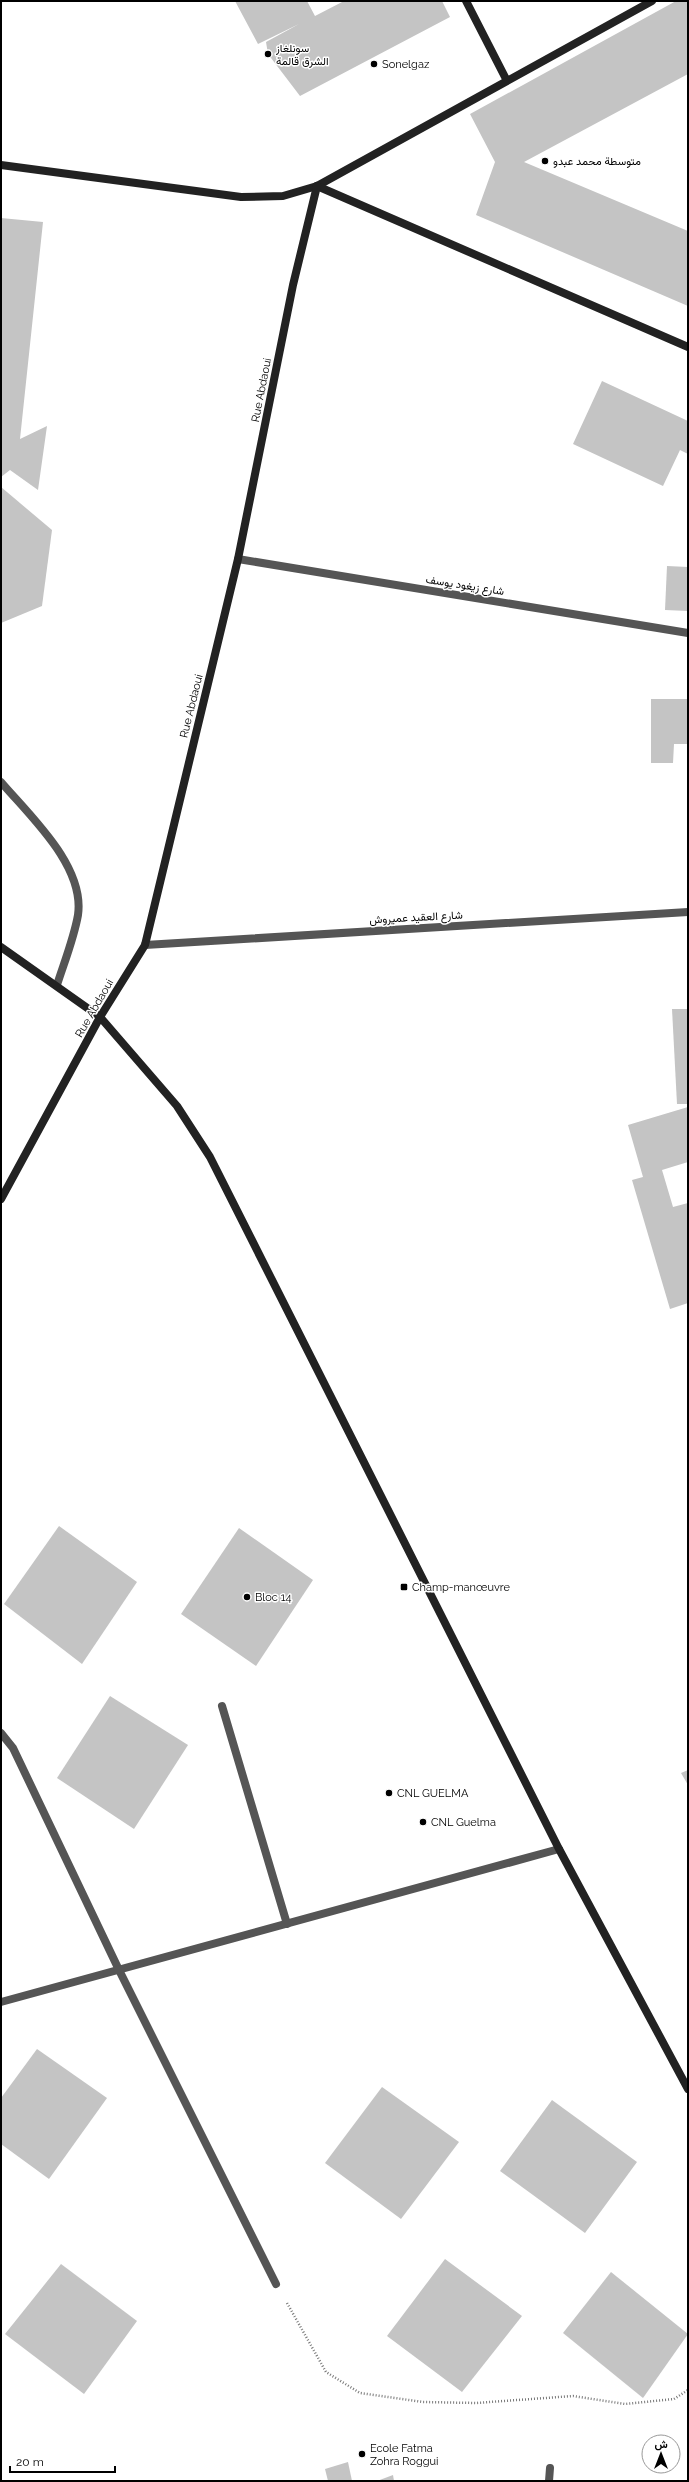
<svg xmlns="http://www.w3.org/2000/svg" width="689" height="2482" viewBox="0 0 689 2482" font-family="Raleway,Vazirmatn,sans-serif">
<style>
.building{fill:#c4c4c4}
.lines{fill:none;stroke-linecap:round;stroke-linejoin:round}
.path{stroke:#777;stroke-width:2.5;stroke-dasharray:1 2;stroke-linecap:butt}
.lane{stroke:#555;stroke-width:8}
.street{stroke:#555;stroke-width:8}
.secondary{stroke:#222;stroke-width:8}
.poi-dot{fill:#000;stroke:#fff;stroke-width:1.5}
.labels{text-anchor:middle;stroke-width:3;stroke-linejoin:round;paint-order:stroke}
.poi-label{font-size:11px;fill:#000;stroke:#fff;text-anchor:start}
.street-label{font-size:11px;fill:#000;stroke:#fff}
</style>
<rect width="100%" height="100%" fill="#fff"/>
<g class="building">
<polygon points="235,1 307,1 315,16 344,1 442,1 450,17 300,96 268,54 266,42 299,24 258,44"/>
<polygon points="676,1 688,1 688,74 524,162 688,231 688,306 476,215 495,162 470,114"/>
<polygon points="1,218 43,222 20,439 47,426 38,490 10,470 1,477"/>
<polygon points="602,381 688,421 688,454 680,450 663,486 573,444"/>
<polygon points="1,487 52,530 42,606 1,623"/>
<polygon points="667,566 688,567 688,611 665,610"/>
<polygon points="651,699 688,699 688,744 674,744 673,763 651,763"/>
<polygon points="672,1009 688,1009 688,1104 677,1104"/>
<polygon points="688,1107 688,1162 662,1170 673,1207 688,1203 688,1303 670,1309 632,1180 643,1177 628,1125"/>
<polygon points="59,1526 137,1582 82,1664 4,1604"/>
<polygon points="239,1528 313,1580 256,1666 181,1614"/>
<polygon points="110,1696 188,1745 134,1829 57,1778"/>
<polygon points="688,1770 688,1785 681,1773"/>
<polygon points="37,2049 107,2098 49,2179 1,2144 1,2098"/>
<polygon points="382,2087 459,2142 401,2219 325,2163"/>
<polygon points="552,2100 637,2162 585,2233 500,2171"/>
<polygon points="445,2259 522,2316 462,2392 387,2336"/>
<polygon points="61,2264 137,2321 84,2394 5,2334"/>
<polygon points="611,2272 688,2334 643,2398 563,2333"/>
<polygon points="348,2462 352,2481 328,2481 325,2469"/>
<polygon points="393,2475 394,2481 377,2481"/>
</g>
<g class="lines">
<polyline class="path" points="287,2303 326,2372 360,2393 423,2402 476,2403 573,2396 625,2404 674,2399 688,2390"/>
<g class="lane">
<path d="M1,782C31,817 85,866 78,915C74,938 64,963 57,985"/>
<polyline points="222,1706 287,1924"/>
<polyline points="549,2481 550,2468"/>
</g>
<g class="street">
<polyline points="238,559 688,633"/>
<polyline points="145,945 688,912"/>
<polyline points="1,1733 13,1748 119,1970 276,2284"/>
<polyline points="1,2002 559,1849"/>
</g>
<g class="secondary">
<polyline points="466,1 506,79"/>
<polyline points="1,165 241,197 283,196 317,186 652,1"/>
<polyline points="317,186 688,347"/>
<polyline points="1,947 100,1017 177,1106 210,1157 559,1849 688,2089"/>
<polyline points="1,1199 100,1017 145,945 238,559 293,285 317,186"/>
</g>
</g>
<g class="poi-dot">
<circle cx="268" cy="54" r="4"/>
<circle cx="374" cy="64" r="4"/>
<circle cx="545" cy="161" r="4"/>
<rect x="400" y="1583" width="8" height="8" rx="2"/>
<circle cx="247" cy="1597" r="4"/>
<circle cx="389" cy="1793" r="4"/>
<circle cx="423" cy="1822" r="4"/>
<circle cx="362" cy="2454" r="4"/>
</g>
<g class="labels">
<g class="poi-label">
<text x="276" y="52">سونلغاز<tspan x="276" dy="13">الشرق قالمة</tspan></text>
<text x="382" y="68">Sonelgaz</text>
<text x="553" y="165">متوسطة محمد عبدو</text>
<text x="412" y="1591">Champ-manœuvre</text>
<text x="255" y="1601">Bloc 14</text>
<text x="397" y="1797">CNL GUELMA</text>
<text x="431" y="1826">CNL Guelma</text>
<text x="370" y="2452">Ecole Fatma<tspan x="370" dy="13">Zohra Roggui</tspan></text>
</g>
<g class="street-label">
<text transform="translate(261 390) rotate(-79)" y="4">Rue Abdaoui</text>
<text transform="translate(465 585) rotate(9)" y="4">شارع زيغود يوسف</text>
<text transform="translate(191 706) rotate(-76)" y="4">Rue Abdaoui</text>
<text transform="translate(416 917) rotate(-3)" y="4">شارع العقيد عميروش</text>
<text transform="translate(94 1008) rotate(-60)" y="4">Rue Abdaoui</text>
</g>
</g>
<rect width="689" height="2482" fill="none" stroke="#000000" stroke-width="4"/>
<g transform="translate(661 2454)"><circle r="19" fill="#ffffff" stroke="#999999"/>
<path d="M0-3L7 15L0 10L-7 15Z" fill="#000000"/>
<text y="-6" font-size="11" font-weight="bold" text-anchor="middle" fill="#000000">ش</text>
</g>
<path d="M10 2466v6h105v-6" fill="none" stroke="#000000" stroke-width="2"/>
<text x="16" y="2466" font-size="12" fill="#000000" stroke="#ffffff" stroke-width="3" paint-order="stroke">20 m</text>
</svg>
